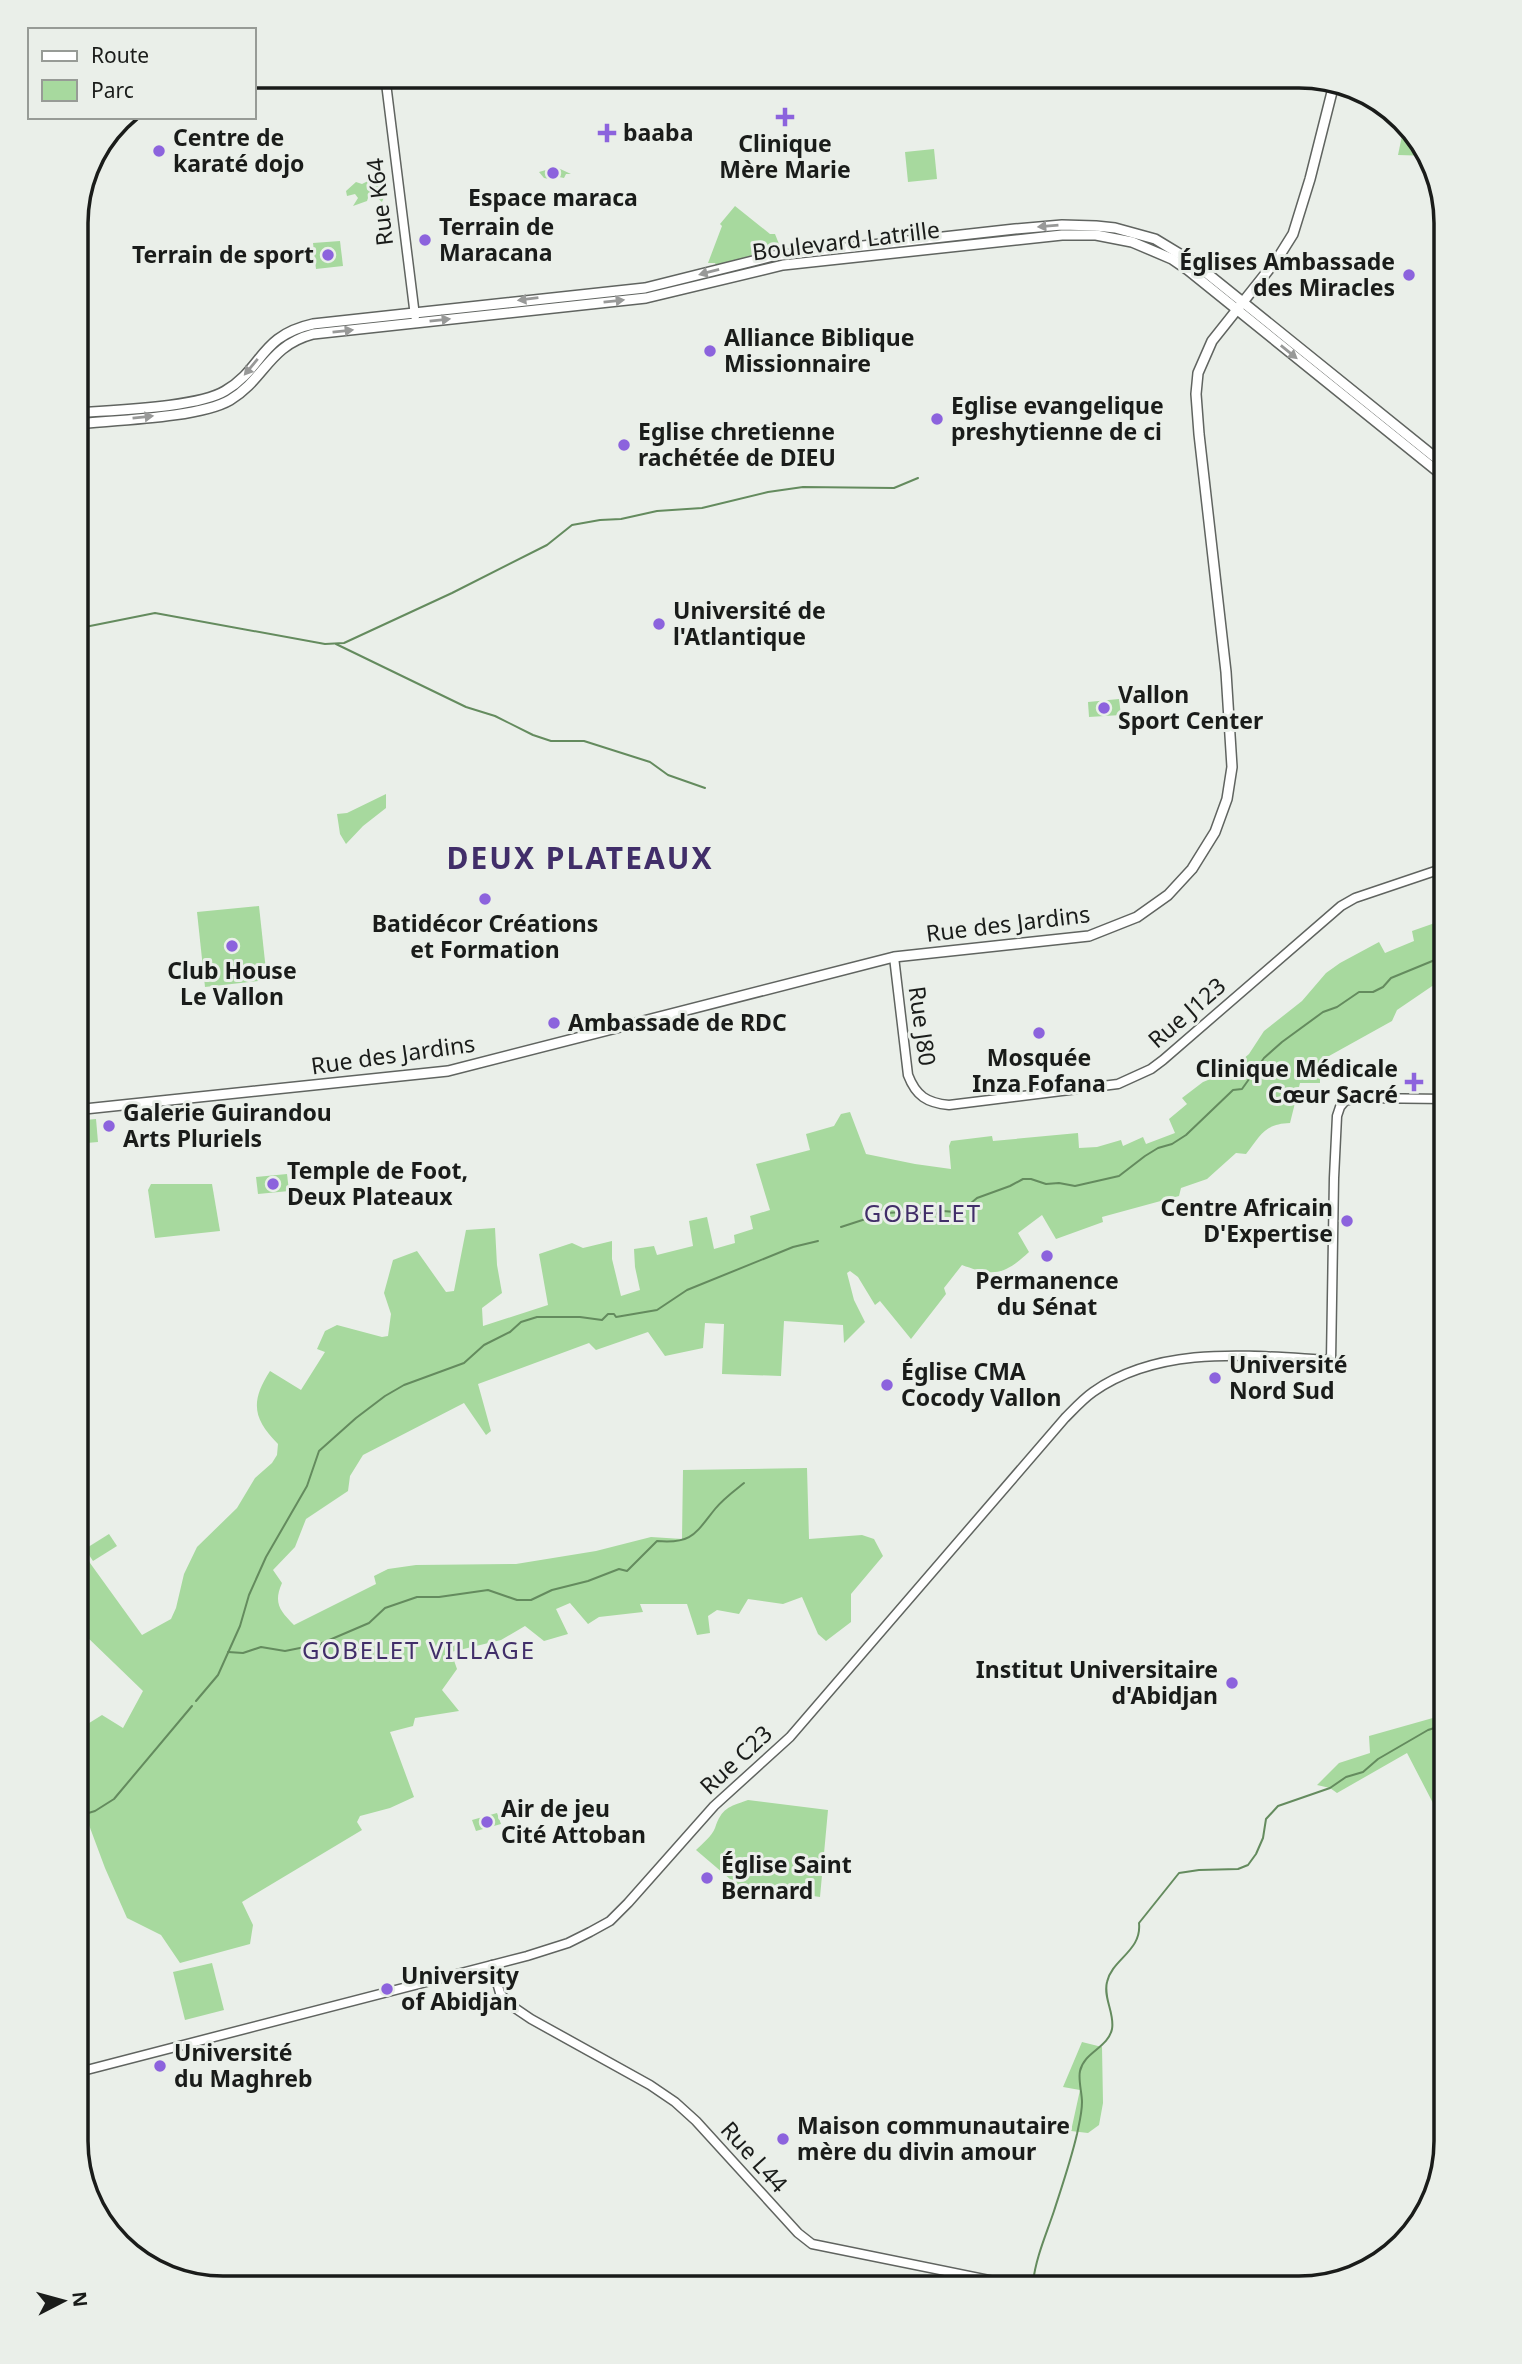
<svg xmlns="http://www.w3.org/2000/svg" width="1522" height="2364" viewBox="0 0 1522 2364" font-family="'Noto Sans',sans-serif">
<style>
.green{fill:#a7d99e}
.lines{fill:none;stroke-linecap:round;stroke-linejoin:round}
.stream{stroke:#648b5e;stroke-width:2}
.tertiary-casing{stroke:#606460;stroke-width:11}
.secondary-casing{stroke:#606460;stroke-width:12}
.tertiary{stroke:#fff;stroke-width:8}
.secondary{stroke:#fff;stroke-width:9}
.oneway{fill:#989998}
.poi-dot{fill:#8c63dd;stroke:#eaefe9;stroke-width:2.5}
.labels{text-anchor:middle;stroke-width:6;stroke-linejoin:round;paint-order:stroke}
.poi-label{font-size:23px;font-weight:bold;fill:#1a1c1a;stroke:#eaefe9;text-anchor:start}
.street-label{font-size:23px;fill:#1a1c1a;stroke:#eaefe9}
.neighbourhood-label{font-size:24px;letter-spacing:2px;fill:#412e69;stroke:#eaefe9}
.district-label{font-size:30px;font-weight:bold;letter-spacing:2px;fill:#412e69;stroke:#eaefe9}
.rim{fill:none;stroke:#1a1c1a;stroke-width:3.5}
</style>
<rect width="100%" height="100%" fill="#eaefe9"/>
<g class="green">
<polygon points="1404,126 1431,156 1398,155"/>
<polygon points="934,149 937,179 908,182 905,152"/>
<polygon points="556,167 571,174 566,174 564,178 554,176 554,180 544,178 539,172"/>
<polygon points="370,180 378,183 380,188 386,192 382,202 374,195 368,198 367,201 353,206 358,198 355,194 347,196 346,191 356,182 362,184"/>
<polygon points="735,206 770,234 775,234 779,244 776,249 716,265 715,263 708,263 722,226 720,224"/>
<polygon points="340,241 343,266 316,269 313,243"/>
<polygon points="1119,699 1121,715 1089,717 1088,702"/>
<polygon points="386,794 386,808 363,826 346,844 340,834 337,814 347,813"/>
<polygon points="259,906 267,980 205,987 197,912"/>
<path d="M1447,915V978H1444L1397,1010L1392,1021L1320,1061V1083H1300L1290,1123C1264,1124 1261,1135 1246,1154L1236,1153L1207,1179L1181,1188L1179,1196L1102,1217L1103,1222L1056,1239L1042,1215L1018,1233L1029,1252C1004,1275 994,1277 962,1265L944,1288L946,1294L911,1339L880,1301L875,1305L858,1277L850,1271L847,1273L854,1300L865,1322L844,1343L843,1325L784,1321L781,1376L722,1374L724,1324L705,1323L703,1348L665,1356L648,1332L596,1350L589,1343L478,1384L491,1431L486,1435L464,1403L363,1455L350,1476L348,1491L306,1519L295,1547L273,1570L282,1583C273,1603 280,1611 294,1625L376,1584L374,1576L388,1569L416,1565L516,1564L596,1551L651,1537L682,1539L683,1470L807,1468L809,1539L862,1535L874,1539L883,1556L851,1594V1622L826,1641L818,1634L802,1597L783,1604L748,1599L739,1614L717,1610L708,1616L710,1633L697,1635L687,1604H640L643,1612L599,1617L588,1624L570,1603L556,1609L568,1634L544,1641L525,1626L501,1640L451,1652L457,1669L442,1690L459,1711L415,1718L413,1726L390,1732L414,1797L390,1808L360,1816L357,1822L362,1830L242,1902L253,1925L250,1944L180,1963L161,1935L127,1918L105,1868L86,1817L75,1819V1739L86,1725L102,1715L123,1728L143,1691L85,1635L75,1643V1533L90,1563L142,1635L171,1619L176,1608L184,1574L197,1547L237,1508L255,1478L272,1463L277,1455L278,1444C253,1419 250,1402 270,1371L301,1390L325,1352L317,1349L325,1331L337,1325L382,1337L388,1336L391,1314L384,1293L393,1260L417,1251L446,1292L454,1291L466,1230L495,1228L497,1265L502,1293L482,1308L483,1326L548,1305L539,1254L572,1243L583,1248L612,1241V1259L621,1296L640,1290L635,1267L634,1249L654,1246L657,1255L693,1246L689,1221L707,1217L714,1249L735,1243L734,1235L753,1229L750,1216L770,1210L756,1164L810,1150L806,1134L834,1126L841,1114L850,1112L866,1154L915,1164L951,1169L949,1146L951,1141L992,1136L993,1141L1078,1133L1079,1148L1097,1147L1121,1140L1123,1146L1143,1137L1146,1144L1175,1133L1169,1119L1187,1104L1182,1098L1203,1082L1228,1072L1249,1054L1264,1031L1302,1001L1326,973L1340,963L1379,942L1385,953L1414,941L1412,931L1432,924Z"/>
<polygon points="96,1119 98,1142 75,1144 75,1121"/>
<polygon points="287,1174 289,1191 258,1194 256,1177"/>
<polygon points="151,1184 212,1184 220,1231 155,1238 148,1190"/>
<polygon points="109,1534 117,1546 93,1561 85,1549"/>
<polygon points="1447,1714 1447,1805 1434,1805 1407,1753 1337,1793 1330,1788 1317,1785 1339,1763 1370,1753 1369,1736"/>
<path d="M748,1800L828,1810L820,1897L737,1885L696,1850C702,1844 712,1836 715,1828C722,1808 728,1807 748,1800Z"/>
<polygon points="497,1813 501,1824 476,1831 472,1820"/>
<polygon points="212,1963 224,2010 185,2020 173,1972"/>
<polygon points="1082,2042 1102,2047 1103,2103 1099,2125 1088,2133 1071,2131 1080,2090 1063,2087"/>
</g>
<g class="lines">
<g class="stream">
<polyline points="75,629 155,613 325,644 344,643 452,593 547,545 572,525 600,520 621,519 657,511 702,508 768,492 803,487 894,488 918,478"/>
<polyline points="336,644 466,707 495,716 533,735 551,741 584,741 650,762 668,775 705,788"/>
<polyline points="841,1227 884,1213 907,1212 933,1215 943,1211 955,1212 964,1209 977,1198 1010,1186 1023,1179 1031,1179 1046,1184 1059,1183 1075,1186 1119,1176 1145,1156 1158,1148 1172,1144 1186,1135 1233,1090 1242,1089 1264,1058 1282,1042 1323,1012 1337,1007 1359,992 1373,992 1383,987 1391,978 1447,955"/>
<path d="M228,1652L243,1653L261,1647L285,1651L320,1644L369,1623L385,1608L417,1597H439L488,1590L517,1600H531L552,1590L588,1581L619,1569L627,1571L657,1541C692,1544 695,1534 715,1509C723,1499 734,1491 744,1483"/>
<polyline points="196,1701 218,1675 240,1626 249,1595 266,1557 307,1486 319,1451 356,1418 385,1396 404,1385 464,1363 484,1345 510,1332 521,1322 537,1317 580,1317 602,1320 608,1314 614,1314 616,1317 657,1310 687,1290 793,1247 818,1241"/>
<polyline points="75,1817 95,1811 114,1799 192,1706"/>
<path d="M1033,2282C1036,2257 1046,2235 1054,2211C1062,2186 1071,2160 1077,2134C1079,2124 1082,2113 1082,2102C1082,2093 1078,2080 1080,2071C1084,2052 1108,2048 1112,2029C1115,2014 1103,1998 1107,1982C1112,1959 1142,1951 1139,1923L1179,1873L1199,1870L1238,1869L1248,1865L1256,1854L1263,1838L1266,1819L1278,1806L1330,1788L1346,1777L1363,1772L1378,1759L1428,1730L1447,1724"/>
</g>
<g class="tertiary-casing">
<g id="tertiary">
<polyline points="385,75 415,316"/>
<path d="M894,957L908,1075C916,1096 927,1103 949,1105L1118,1084L1151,1069L1163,1060L1341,906L1355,898L1447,867"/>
<polyline points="492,1965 500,1993 509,2004 531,2019 650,2085 675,2102 696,2121 798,2233 812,2244 1034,2289"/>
<path d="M75,2073L527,1956L568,1943L590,1932L610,1921L628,1903L714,1806L790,1737L1065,1418C1074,1409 1083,1399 1093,1392C1161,1344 1252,1356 1331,1360L1334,1178L1337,1116L1340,1107L1345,1101L1358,1098L1447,1099"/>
</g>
</g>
<g class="secondary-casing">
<g id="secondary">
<path d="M76,413C112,410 197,408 225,391C264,368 259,336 313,324L645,288L773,256L1015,229L1062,225L1096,226L1115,228L1155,239L1193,262L1447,467"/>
<path d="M76,424C114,420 199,418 230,400C265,379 268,346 313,334L646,298L783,265L1062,235H1096L1132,242L1172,259L1188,270L1447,479"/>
<polyline points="75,1110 448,1071 894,957 1089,936 1137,917 1168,895 1192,869 1215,832 1227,799 1232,767 1226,672 1199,434 1196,394 1198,373 1212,341 1278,258 1293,234 1310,179 1334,84"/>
</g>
</g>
<use href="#tertiary" class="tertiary"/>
<use href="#secondary" class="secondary"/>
</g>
<defs><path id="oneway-solid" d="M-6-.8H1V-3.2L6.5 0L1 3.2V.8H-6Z" transform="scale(1.75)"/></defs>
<g class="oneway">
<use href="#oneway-solid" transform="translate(1048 226) rotate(175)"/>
<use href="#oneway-solid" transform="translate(709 272) rotate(165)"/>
<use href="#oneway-solid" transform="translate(528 299) rotate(173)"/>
<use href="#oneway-solid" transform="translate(614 301) rotate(-6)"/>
<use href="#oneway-solid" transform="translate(440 320) rotate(-6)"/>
<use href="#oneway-solid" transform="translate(343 331) rotate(-6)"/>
<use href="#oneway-solid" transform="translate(1289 352) rotate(39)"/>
<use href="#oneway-solid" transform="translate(251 367) rotate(130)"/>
<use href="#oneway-solid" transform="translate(143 417) rotate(-6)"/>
</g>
<g class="poi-dot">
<path d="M781.5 106.5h7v7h7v7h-7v7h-7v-7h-7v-7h7z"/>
<path d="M603.5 122.5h7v7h7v7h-7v7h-7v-7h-7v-7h7z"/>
<circle cx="159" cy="151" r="7"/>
<circle cx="553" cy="173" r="7"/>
<circle cx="425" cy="240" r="7"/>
<circle cx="328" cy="255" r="7"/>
<circle cx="1409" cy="275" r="7"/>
<circle cx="710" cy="351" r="7"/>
<circle cx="937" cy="419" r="7"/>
<circle cx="624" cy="445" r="7"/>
<circle cx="659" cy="624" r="7"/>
<circle cx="1104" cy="708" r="7"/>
<circle cx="485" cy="899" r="7"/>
<circle cx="232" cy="946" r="7"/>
<circle cx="554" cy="1023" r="7"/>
<circle cx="1039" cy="1033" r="7"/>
<path d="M1410.5 1071.5h7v7h7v7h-7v7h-7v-7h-7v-7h7z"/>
<circle cx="109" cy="1126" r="7"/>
<circle cx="273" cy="1184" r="7"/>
<circle cx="1347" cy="1221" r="7"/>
<circle cx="1047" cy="1256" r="7"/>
<circle cx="1215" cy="1378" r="7"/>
<circle cx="887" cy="1385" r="7"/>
<circle cx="1232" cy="1683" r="7"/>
<circle cx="487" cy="1822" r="7"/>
<circle cx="707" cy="1878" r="7"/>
<circle cx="387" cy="1989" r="7"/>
<circle cx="160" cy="2066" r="7"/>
<circle cx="783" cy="2139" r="7"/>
</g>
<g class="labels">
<g class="poi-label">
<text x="623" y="141">baaba</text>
<text x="173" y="146">Centre de<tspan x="173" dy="26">karaté dojo</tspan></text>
<text x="785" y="152" text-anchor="middle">Clinique<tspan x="785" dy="26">Mère Marie</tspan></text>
<text x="553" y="206" text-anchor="middle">Espace maraca</text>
<text x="439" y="235">Terrain de<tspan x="439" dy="26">Maracana</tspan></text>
<text x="314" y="263" text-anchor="end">Terrain de sport</text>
<text x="1395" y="270" text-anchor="end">Églises Ambassade<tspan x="1395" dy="26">des Miracles</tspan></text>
<text x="724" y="346">Alliance Biblique<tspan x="724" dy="26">Missionnaire</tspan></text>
<text x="951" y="414">Eglise evangelique<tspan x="951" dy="26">preshytienne de ci</tspan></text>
<text x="638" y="440">Eglise chretienne<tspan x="638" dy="26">rachétée de DIEU</tspan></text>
<text x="673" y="619">Université de<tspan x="673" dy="26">l'Atlantique</tspan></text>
<text x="1118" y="703">Vallon<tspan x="1118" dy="26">Sport Center</tspan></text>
<text x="485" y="932" text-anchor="middle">Batidécor Créations<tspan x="485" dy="26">et Formation</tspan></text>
<text x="232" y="979" text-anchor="middle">Club House<tspan x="232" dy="26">Le Vallon</tspan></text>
<text x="568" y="1031">Ambassade de RDC</text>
<text x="1039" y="1066" text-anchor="middle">Mosquée<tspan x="1039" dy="26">Inza Fofana</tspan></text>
<text x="1398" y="1077" text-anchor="end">Clinique Médicale<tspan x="1398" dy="26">Cœur Sacré</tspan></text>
<text x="123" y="1121">Galerie Guirandou<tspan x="123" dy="26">Arts Pluriels</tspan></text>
<text x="287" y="1179">Temple de Foot,<tspan x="287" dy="26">Deux Plateaux</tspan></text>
<text x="1333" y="1216" text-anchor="end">Centre Africain<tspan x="1333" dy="26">D'Expertise</tspan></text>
<text x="1047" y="1289" text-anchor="middle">Permanence<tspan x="1047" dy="26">du Sénat</tspan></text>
<text x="1229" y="1373">Université<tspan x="1229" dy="26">Nord Sud</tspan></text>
<text x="901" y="1380">Église CMA<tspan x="901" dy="26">Cocody Vallon</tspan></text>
<text x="1218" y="1678" text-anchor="end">Institut Universitaire<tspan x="1218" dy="26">d'Abidjan</tspan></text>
<text x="501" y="1817">Air de jeu<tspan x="501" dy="26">Cité Attoban</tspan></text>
<text x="721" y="1873">Église Saint<tspan x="721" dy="26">Bernard</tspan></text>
<text x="401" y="1984">University<tspan x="401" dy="26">of Abidjan</tspan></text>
<text x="174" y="2061">Université<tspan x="174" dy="26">du Maghreb</tspan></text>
<text x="797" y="2134">Maison communautaire<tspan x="797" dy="26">mère du divin amour</tspan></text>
</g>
<g class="street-label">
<text transform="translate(380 202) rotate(-97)" y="8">Rue K64</text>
<text transform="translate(846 241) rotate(-7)" y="8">Boulevard Latrille</text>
<text transform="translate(1008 924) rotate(-7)" y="8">Rue des Jardins</text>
<text transform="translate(1187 1013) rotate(-41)" y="8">Rue J123</text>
<text transform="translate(922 1026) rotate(82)" y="8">Rue J80</text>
<text transform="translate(393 1055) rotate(-8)" y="8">Rue des Jardins</text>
<text transform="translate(736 1760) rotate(-43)" y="8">Rue C23</text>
<text transform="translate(754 2157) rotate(48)" y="8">Rue L44</text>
</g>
<g class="neighbourhood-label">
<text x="923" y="1222">GOBELET</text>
<text x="419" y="1659">GOBELET VILLAGE</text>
</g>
<g class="district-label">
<text x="580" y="869">DEUX PLATEAUX</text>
</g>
</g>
<path d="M0 0H1522V2364H0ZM223 88H1299A135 135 0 0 1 1434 223V2141A135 135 0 0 1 1299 2276H223A135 135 0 0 1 88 2141V223A135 135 0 0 1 223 88Z" fill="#eaefe9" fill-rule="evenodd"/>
<path class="rim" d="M223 88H1299A135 135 0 0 1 1434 223V2141A135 135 0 0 1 1299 2276H223A135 135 0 0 1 88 2141V223A135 135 0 0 1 223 88Z"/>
<rect x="28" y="28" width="228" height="91" fill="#eaefe9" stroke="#979b96" stroke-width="2"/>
<rect x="42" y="51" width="35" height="10" fill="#ffffff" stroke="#979b96" stroke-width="2"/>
<text x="91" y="63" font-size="21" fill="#1a1c1a">Route</text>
<rect x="42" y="80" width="35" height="21" fill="#a7d99e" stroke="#979b96" stroke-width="2"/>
<text x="91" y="98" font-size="21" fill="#1a1c1a">Parc</text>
<g transform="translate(63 2301) rotate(84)" stroke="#eaefe9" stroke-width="5" paint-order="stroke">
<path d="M0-5L12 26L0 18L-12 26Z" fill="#1a1c1a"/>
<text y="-10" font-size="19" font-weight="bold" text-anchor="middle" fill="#1a1c1a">N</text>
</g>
</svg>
